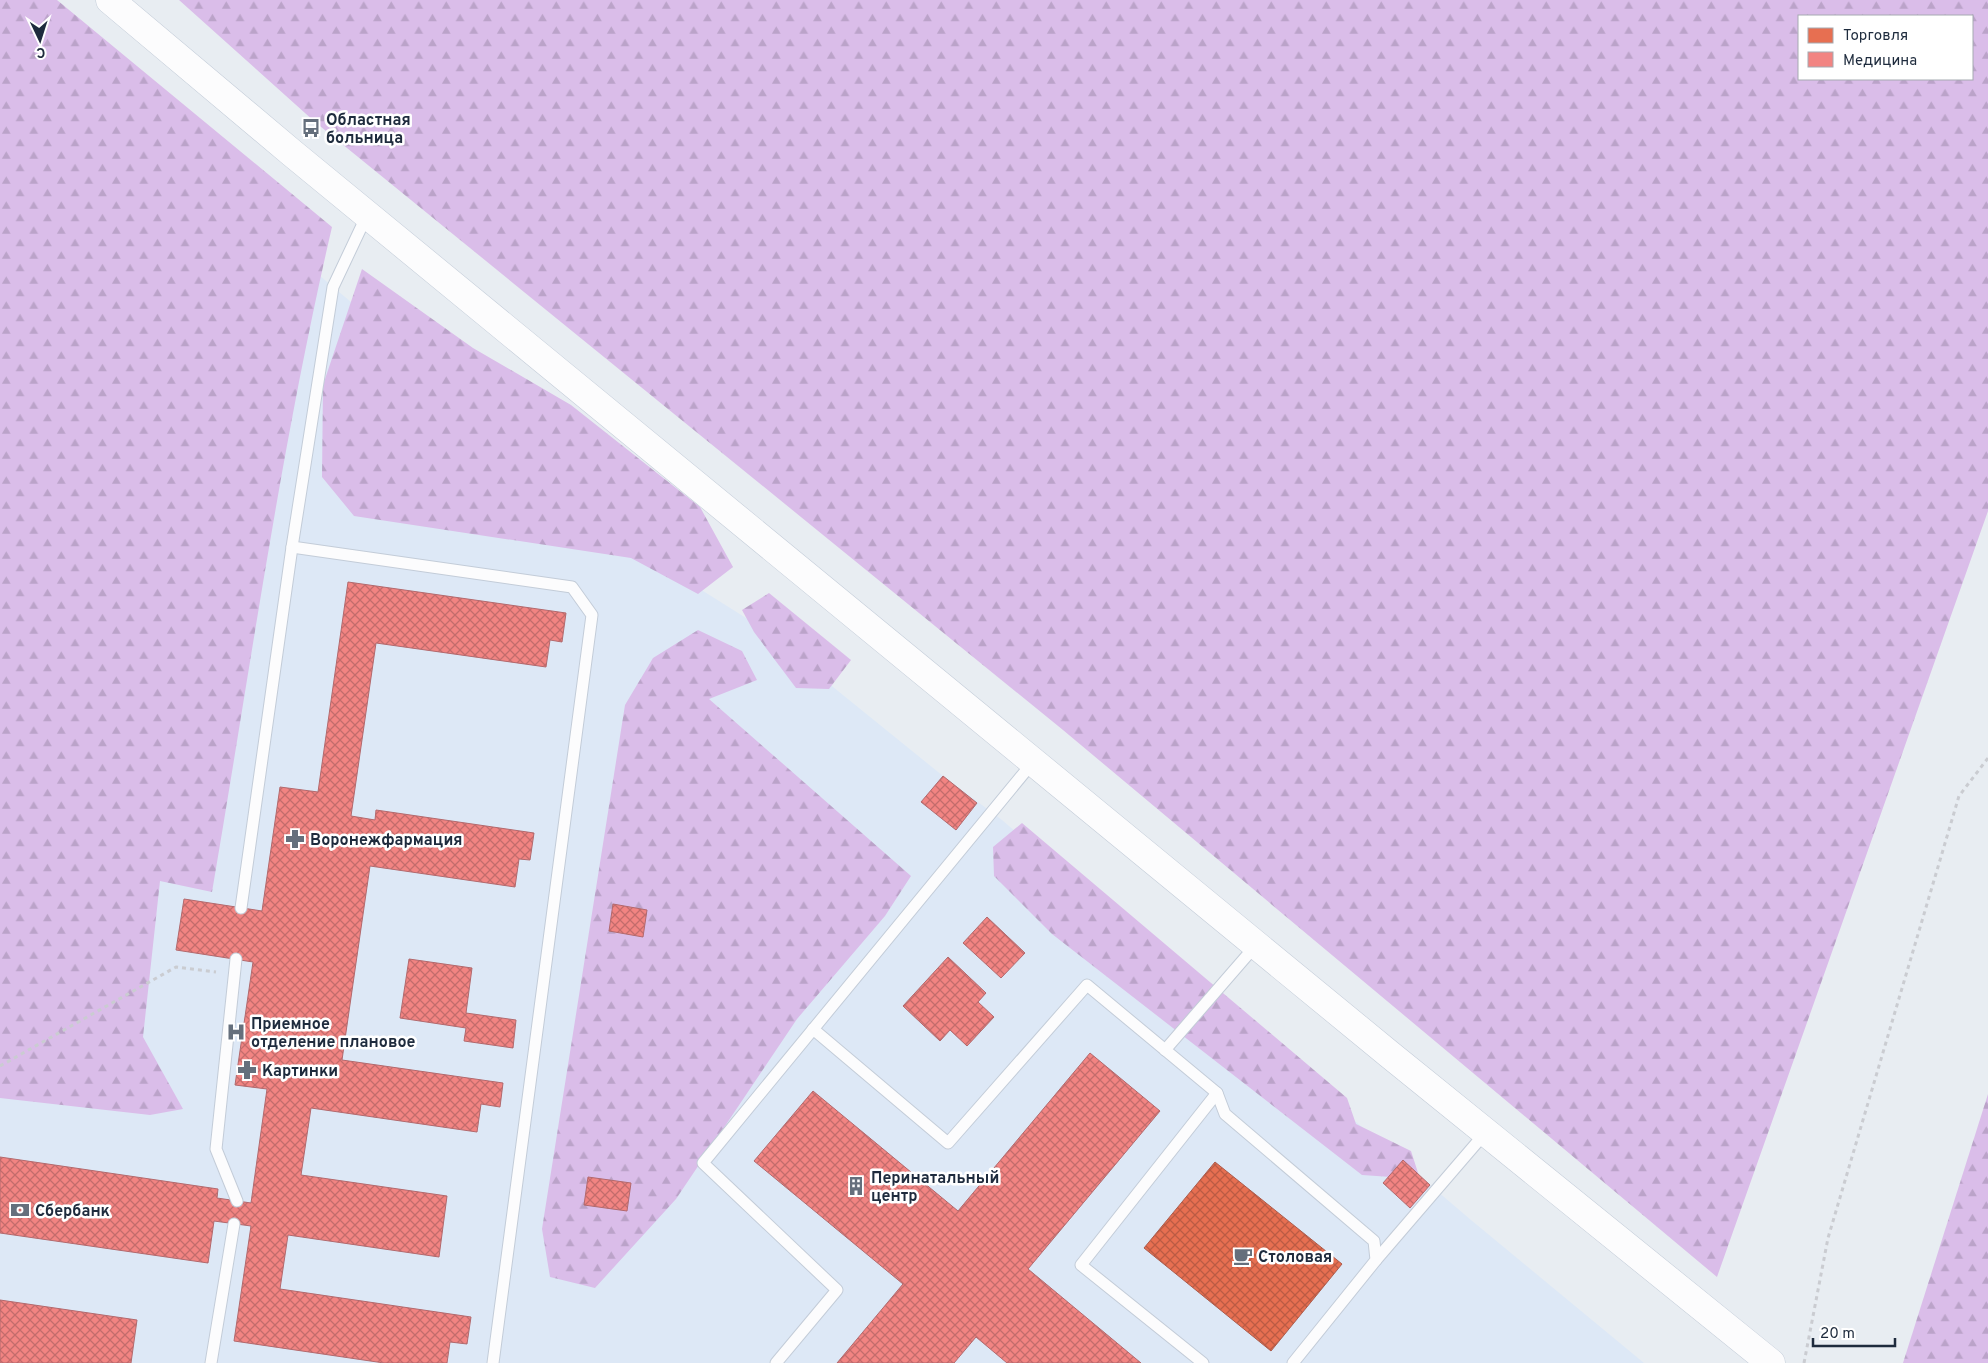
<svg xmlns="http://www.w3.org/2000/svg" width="1988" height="1363" viewBox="0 0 1988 1363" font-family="Overpass,sans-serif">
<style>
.built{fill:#dde8f6}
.forest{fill:url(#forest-firs);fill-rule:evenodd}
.shops{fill:url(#shops-cross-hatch);stroke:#ab5b4b}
.health{fill:url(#health-cross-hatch);stroke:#b2696d}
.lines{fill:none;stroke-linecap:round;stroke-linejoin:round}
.lane-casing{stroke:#c3ccd8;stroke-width:13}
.secondary-casing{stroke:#c3ccd8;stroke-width:29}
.path{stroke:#caccd1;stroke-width:3;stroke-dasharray:4 4;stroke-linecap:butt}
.lane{stroke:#fcfcfd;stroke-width:11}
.secondary{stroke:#fcfcfd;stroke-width:28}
.labels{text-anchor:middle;stroke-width:5;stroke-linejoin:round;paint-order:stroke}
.poi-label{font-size:16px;font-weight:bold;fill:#1e2b3d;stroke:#fff;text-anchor:start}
</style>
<defs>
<pattern id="forest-firs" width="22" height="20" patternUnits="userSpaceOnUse" patternTransform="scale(1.25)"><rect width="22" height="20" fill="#dabde9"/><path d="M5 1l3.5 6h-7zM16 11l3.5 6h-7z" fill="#bba3c9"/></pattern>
<pattern id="shops-cross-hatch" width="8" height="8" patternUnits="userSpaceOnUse" patternTransform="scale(1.25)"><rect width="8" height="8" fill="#e76f51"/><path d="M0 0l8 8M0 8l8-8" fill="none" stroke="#bb5b44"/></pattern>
<pattern id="health-cross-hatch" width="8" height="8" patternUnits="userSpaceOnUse" patternTransform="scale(1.25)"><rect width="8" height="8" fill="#f28482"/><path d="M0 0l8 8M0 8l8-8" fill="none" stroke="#c36c6c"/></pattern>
</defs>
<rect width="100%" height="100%" fill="#e8edf2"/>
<polygon class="built" points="0,0 333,287 684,579 754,623 943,776 1002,820 1471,1220 1644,1363 0,1363"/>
<g class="forest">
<path d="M0,0H57L332,227C281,446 250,670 212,892L160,881L143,1037L183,1109L150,1115L0,1098Z"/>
<path d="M179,0H1988V511L1717,1277L1063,730L315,122ZM1799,16H1972V79H1799Z"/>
<polygon points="362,269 473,348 571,405 700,507 733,567 698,594 631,558 354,516 322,477 323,385"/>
<polygon points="769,593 851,660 829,689 796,688 754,632 742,610"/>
<polygon points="698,630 742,651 757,680 709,699 911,876 885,916 797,1019 676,1199 595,1288 550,1277 542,1229 625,705 653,658"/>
<polygon points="1022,823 1347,1098 1356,1124 1411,1151 1420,1179 1362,1175 1052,934 994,876 993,847"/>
<polygon points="1988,1094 1988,1363 1903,1363"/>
</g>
<polygon class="shops" points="1215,1162 1342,1264 1271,1351 1144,1248"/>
<g class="health">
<polygon points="348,582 566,613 562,642 550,640 546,667 376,643 351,816 375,820 376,810 534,833 530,860 519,859 515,887 370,866 342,1060 503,1083 500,1107 481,1104 477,1132 311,1108 301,1175 447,1196 439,1257 288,1235 280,1289 471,1317 467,1344 450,1342 447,1363 384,1363 234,1341 251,1226 214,1221 208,1263 0,1233 0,1157 218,1189 217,1198 251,1203 267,1089 235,1085 253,962 176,950 184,899 262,911 280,787 318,792"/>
<polygon points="943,776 977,803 956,830 921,802"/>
<polygon points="613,904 647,910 643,937 609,931"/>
<polygon points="987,917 1025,953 1001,978 963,943"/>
<polygon points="948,957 986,993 978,1002 994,1017 967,1046 950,1030 940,1041 903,1006"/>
<polygon points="409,959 472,968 466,1013 516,1020 513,1048 464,1041 466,1028 400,1018"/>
<polygon points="1090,1053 1160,1111 1028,1269 1141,1363 1007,1363 976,1337 954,1363 837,1363 903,1284 754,1161 813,1091 958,1211"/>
<polygon points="1403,1160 1430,1185 1410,1208 1383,1183"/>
<polygon points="588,1177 631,1183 627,1211 584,1205"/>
<polygon points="0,1300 137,1320 131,1363 0,1363"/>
</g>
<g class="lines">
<g class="lane-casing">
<g id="lane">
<polyline points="292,547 572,587 592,615 493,1363"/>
<polyline points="241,908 292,547 333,287 367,215"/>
<polyline points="236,959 216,1149 237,1201"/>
<polyline points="813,1029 948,1143 1087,985 1217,1093 1225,1114 1374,1241 1376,1260 1293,1363"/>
<polyline points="1165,1050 1257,944"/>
<polyline points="1376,1260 1486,1132"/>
<polyline points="211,1363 234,1224"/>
<polyline points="776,1363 837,1290 703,1163 1033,762"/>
<polyline points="1203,1363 1081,1265 1217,1093"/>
</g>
</g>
<g class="secondary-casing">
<polyline id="secondary" points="110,0 292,153 1389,1054 1771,1363"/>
</g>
<g class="path">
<polyline points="0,1066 176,967 216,972"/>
<polyline points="1804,1363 1828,1238 1959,796 1988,758"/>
</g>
<use href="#lane" class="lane"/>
<use href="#secondary" class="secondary"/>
</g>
<defs>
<g id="bus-bare" transform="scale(1.5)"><path d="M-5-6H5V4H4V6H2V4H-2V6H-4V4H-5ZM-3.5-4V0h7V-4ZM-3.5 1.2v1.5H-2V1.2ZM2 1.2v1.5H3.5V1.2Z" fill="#656f7c" stroke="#fff" stroke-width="2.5" paint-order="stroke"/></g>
<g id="pharmacy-bare" transform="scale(1.5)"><path d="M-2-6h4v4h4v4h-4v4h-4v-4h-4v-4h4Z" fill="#656f7c" stroke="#fff" stroke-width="2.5" paint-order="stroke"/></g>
<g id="hospital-bare" transform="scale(1.5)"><path d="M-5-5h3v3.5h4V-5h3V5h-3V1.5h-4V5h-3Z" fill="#656f7c" stroke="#fff" stroke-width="2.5" paint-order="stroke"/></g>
<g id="building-bare" transform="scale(1.5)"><path d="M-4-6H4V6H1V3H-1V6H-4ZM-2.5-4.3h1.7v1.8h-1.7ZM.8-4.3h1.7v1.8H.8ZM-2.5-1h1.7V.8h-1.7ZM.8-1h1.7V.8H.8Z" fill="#656f7c" stroke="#fff" stroke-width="2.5" paint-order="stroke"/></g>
<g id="bank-bare" transform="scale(1.5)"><path d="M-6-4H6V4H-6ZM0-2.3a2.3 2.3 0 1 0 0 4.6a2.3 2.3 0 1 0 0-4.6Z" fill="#656f7c" stroke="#fff" stroke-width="2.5" paint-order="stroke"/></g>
<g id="cafe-bare" transform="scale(1.5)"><path d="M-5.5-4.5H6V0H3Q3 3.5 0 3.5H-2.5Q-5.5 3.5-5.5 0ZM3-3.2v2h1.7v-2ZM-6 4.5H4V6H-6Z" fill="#656f7c" stroke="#fff" stroke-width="2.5" paint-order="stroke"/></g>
</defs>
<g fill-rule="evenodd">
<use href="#bus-bare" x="311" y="128"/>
<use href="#pharmacy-bare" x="295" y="839"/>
<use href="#hospital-bare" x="236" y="1032"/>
<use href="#pharmacy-bare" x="247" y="1070"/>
<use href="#building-bare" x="856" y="1186"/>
<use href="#bank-bare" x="20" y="1210"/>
<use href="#cafe-bare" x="1243" y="1256"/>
</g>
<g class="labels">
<g class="poi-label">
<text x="326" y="125">Областная<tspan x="326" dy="18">больница</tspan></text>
<text x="310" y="845">Воронежфармация</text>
<text x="251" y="1029">Приемное<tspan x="251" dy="18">отделение плановое</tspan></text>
<text x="262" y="1076">Картинки</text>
<text x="871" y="1183">Перинатальный<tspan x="871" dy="18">центр</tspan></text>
<text x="35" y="1216">Сбербанк</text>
<text x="1258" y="1262">Столовая</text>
</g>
</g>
<rect x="1798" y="15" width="175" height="65" fill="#ffffff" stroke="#a5aab1"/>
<rect x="1808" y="28" width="25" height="15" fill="#e76f51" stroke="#a5aab1"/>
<text x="1843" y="40" font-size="15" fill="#1e2b3d">Торговля</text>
<rect x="1808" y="52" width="25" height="15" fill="#f28482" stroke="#a5aab1"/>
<text x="1843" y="65" font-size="15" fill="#1e2b3d">Медицина</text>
<g transform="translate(40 40) rotate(176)" stroke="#ffffff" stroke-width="4" paint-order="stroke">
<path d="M0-4L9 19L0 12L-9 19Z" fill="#1e2b3d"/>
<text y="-8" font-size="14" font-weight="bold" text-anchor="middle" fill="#1e2b3d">С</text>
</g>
<path d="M1813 1338v8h82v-8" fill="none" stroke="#1e2b3d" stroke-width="2.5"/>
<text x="1820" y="1338" font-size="15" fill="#1e2b3d" stroke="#ffffff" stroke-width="4" paint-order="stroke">20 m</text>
</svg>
